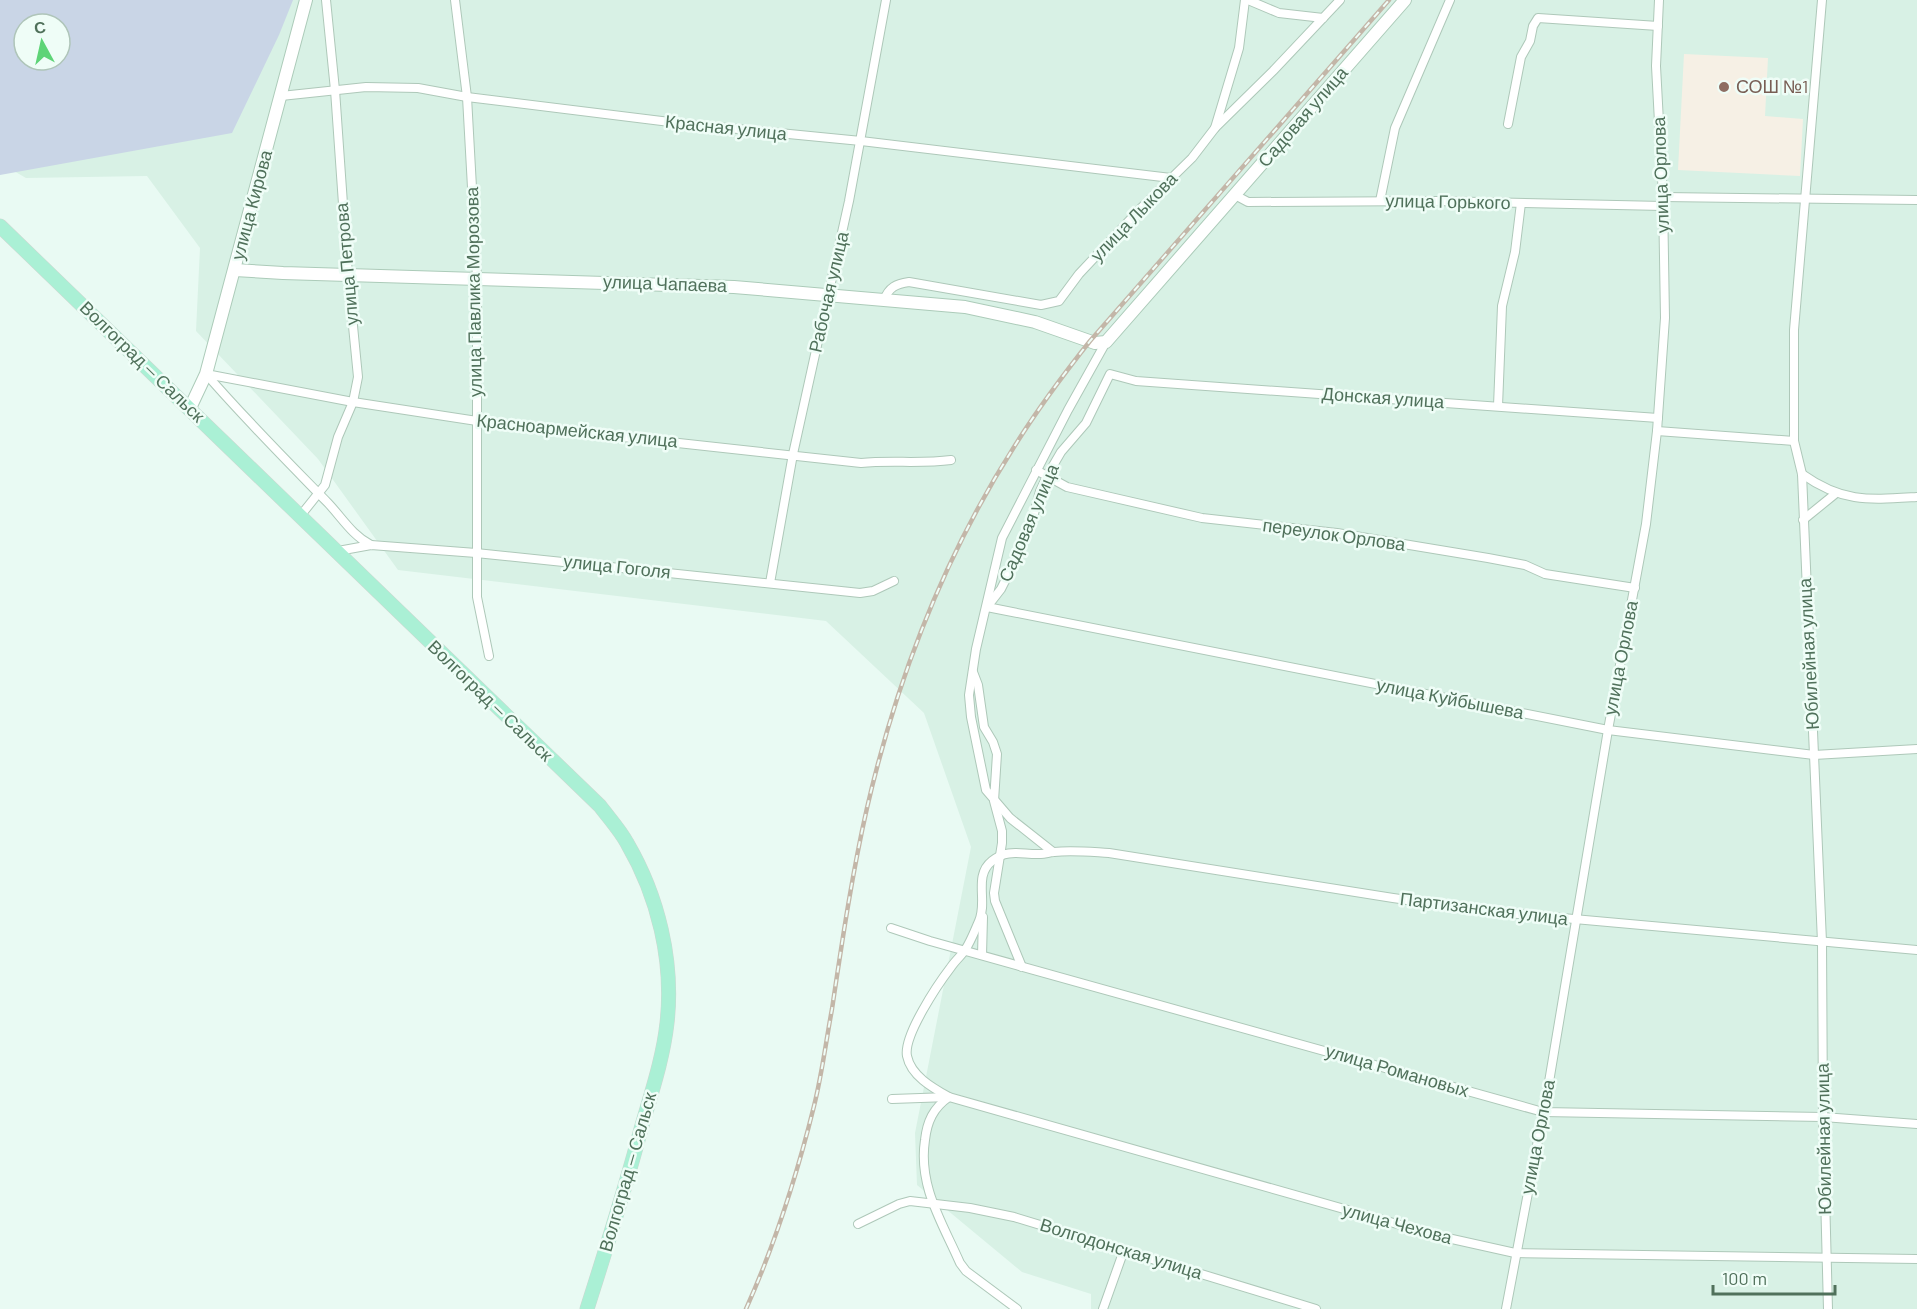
<svg xmlns="http://www.w3.org/2000/svg" width="1917" height="1309" viewBox="0 0 1917 1309" font-family="Barlow,sans-serif">
<style>
.residential{fill:#d8f1e5;fill-rule:evenodd}
.education{fill:#f6f0e5}
.green{fill:#c9d5e6;fill-rule:evenodd}
.lines{fill:none;stroke-linecap:round;stroke-linejoin:round}
.street-casing{stroke:#aec8b9;stroke-width:10}
.secondary-casing{stroke:#accbb9;stroke-width:14}
.primary-casing{stroke:#ced7d1;stroke-width:15}
.street{stroke:#fff;stroke-width:8}
.secondary{stroke:#fff;stroke-width:12}
.primary{stroke:#aaf0d5;stroke-width:14}
.rail-casing{stroke:#c3b6a8;stroke-width:4.5}
.rail{stroke:#effdf7;stroke-width:2;stroke-dasharray:7;stroke-linecap:butt}
.education-dot{fill:#8d6e63;stroke:#effdf7;stroke-width:2}
.labels{text-anchor:middle;stroke-width:5;stroke-linejoin:round;paint-order:stroke}
.education-label{font-size:18px;fill:#785e54;stroke:#effdf7;text-anchor:start}
.street-label{font-size:18px;fill:#50715b;stroke:#effdf7}
</style>
<rect width="100%" height="100%" fill="#e9faf3"/>
<path class="residential" d="M0,0H1917V1309H1091V1294L1022,1272L917,1185L915,1133L971,847L924,713L826,621L398,570L318,459L196,331L200,248L147,176L26,178L0,163ZM24,24H60V60H24Z"/>
<polygon class="education" points="1684,54 1768,58 1765,116 1803,119 1800,176 1678,170"/>
<path class="green" d="M0,0H293L279,35L232,133L0,175ZM24,24H60V60H24Z"/>
<g class="lines">
<g class="street-casing">
<g id="street">
<polyline points="455,0 467,97 477,278 477,597 489,656"/>
<polyline points="1248,0 1279,13 1323,18"/>
<polyline points="1822,0 1794,330 1794,441 1802,474 1822,942 1823,1117 1828,1309"/>
<polyline points="281,96 366,87 418,88 467,97 686,124 861,141 1171,178"/>
<polyline points="1508,124 1521,57 1530,41 1533,26 1538,18 1658,26"/>
<polyline points="1215,128 1239,48 1245,0"/>
<polyline points="1235,195 1248,202 1435,201 1663,206"/>
<polyline points="1663,197 1917,200"/>
<polyline points="1380,201 1395,128 1450,0"/>
<path d="M884,300C889,287 896,284 909,282L1041,305L1059,301L1079,274L1142,207L1192,158L1215,128L1273,71L1340,0"/>
<path d="M206,374L353,402L477,421L861,463C891,460 921,464 951,460"/>
<path d="M207,375C246,420 287,461 328,503C343,519 352,535 371,545"/>
<polyline points="1498,406 1502,306 1515,252 1521,203"/>
<polyline points="1657,431 1794,441"/>
<polyline points="1036,470 1067,487 1202,518 1337,533 1488,558 1525,565 1545,574 1635,588"/>
<path d="M1802,474C1843,503 1869,500 1917,497"/>
<polyline points="301,515 325,485 338,437 353,402 358,377 348,275 335,90 326,0"/>
<polyline points="1803,520 1835,494"/>
<polyline points="338,551 371,545 476,553 860,593 873,591 894,581"/>
<polyline points="770,583 793,454 849,201 886,0"/>
<polyline points="987,607 1608,730 1814,755 1917,749"/>
<polyline points="987,607 1001,589 1019,553 1031,525 1040,491 1047,476 1061,452 1086,423 1110,374 1136,381 1658,418"/>
<polyline points="973,672 978,685 984,727 993,742 997,754 994,801 1002,831 1002,843 994,893 995,901 1022,967"/>
<polyline points="1053,852 1010,818 986,790 971,717 969,695 976,649 1002,538 1068,410 1106,342"/>
<polyline points="891,928 930,941 1543,1112 1823,1117 1917,1124"/>
<polyline points="982,955 983,917"/>
<polyline points="892,1099 949,1097 1443,1237 1515,1253 1917,1259"/>
<polyline points="858,1224 899,1204 910,1201 970,1208 1014,1217 1316,1309"/>
<path d="M1017,1309L966,1271L960,1263C942,1222 918,1186 925,1140C927,1122 933,1108 949,1097C933,1088 911,1076 907,1056C903,1036 938,984 951,967C955,961 961,956 965,950C971,941 975,930 979,921C988,901 973,876 992,861C1008,848 1022,855 1041,854C1045,854 1050,852 1054,852C1072,850 1091,852 1109,853L1393,898L1486,911L1917,950"/>
<polyline points="1103,1309 1124,1250"/>
<polyline points="1506,1309 1549,1082 1608,730 1646,524 1657,431 1665,318 1663,197 1656,66 1659,0"/>
</g>
</g>
<g class="secondary-casing">
<g id="secondary">
<polyline points="235,270 283,273 734,287 965,307 1035,322 1095,343 1106,342 1405,0"/>
<polyline points="190,408 206,374 306,0"/>
</g>
</g>
<g class="primary-casing">
<path id="primary" d="M0,226L600,806C609,818 620,830 627,843C658,896 674,961 667,1023C663,1059 651,1094 641,1129C625,1190 606,1249 587,1309"/>
</g>
<use href="#street" class="street"/>
<use href="#secondary" class="secondary"/>
<use href="#primary" class="primary"/>
<g class="rail-casing">
<path id="rail" d="M746,1309C775,1244 797,1175 814,1106C822,1074 826,1041 832,1009C842,942 852,874 867,808C896,682 944,557 1014,447C1037,410 1063,375 1090,341L1389,0"/>
</g>
<use href="#rail" class="rail"/>
</g>
<circle class="education-dot" cx="1724" cy="87" r="6"/>
<g class="labels">
<g class="education-label">
<text x="1736" y="93">СОШ №1</text>
</g>
<g class="street-label">
<text transform="translate(1303 117) rotate(-49)" y="6">Садовая улица</text>
<text transform="translate(726 128) rotate(6)" y="6">Красная улица</text>
<text transform="translate(1661 175) rotate(-92)" y="6">улица Орлова</text>
<text transform="translate(1448 202) rotate(1)" y="6">улица Горького</text>
<text transform="translate(252 205) rotate(-75)" y="6">улица Кирова</text>
<text transform="translate(1134 217) rotate(-46)" y="6">улица Лыкова</text>
<text transform="translate(347 264) rotate(-95)" y="6">улица Петрова</text>
<text transform="translate(665 284) rotate(2)" y="6">улица Чапаева</text>
<text transform="translate(474 292) rotate(-91)" y="6">улица Павлика Морозова</text>
<text transform="translate(829 292) rotate(-77)" y="6">Рабочая улица</text>
<text transform="translate(142 362) rotate(44)" y="6">Волгоград — Сальск</text>
<text transform="translate(1383 398) rotate(4)" y="6">Донская улица</text>
<text transform="translate(577 431) rotate(6)" y="6">Красноармейская улица</text>
<text transform="translate(1029 523) rotate(-67)" y="6">Садовая улица</text>
<text transform="translate(1334 535) rotate(8)" y="6">переулок Орлова</text>
<text transform="translate(617 567) rotate(6)" y="6">улица Гоголя</text>
<text transform="translate(1809 654) rotate(-93)" y="6">Юбилейная улица</text>
<text transform="translate(1621 658) rotate(-79)" y="6">улица Орлова</text>
<text transform="translate(1450 699) rotate(11)" y="6">улица Куйбышева</text>
<text transform="translate(490 701) rotate(44)" y="6">Волгоград — Сальск</text>
<text transform="translate(1484 909) rotate(7)" y="6">Партизанская улица</text>
<text transform="translate(1397 1071) rotate(16)" y="6">улица Романовых</text>
<text transform="translate(1538 1137) rotate(-79)" y="6">улица Орлова</text>
<text transform="translate(1824 1139) rotate(-91)" y="6">Юбилейная улица</text>
<text transform="translate(628 1172) rotate(-74)" y="6">Волгоград — Сальск</text>
<text transform="translate(1397 1224) rotate(15)" y="6">улица Чехова</text>
<text transform="translate(1121 1249) rotate(17)" y="6">Волгодонская улица</text>
</g>
</g>
<g transform="translate(42 42) rotate(352)"><circle r="28" fill="#effdf7" stroke="#afc5b9" stroke-width="1.5"/>
<path d="M0-4.5L10 22L0 15L-10 22Z" fill="#5ed477"/>
<text y="-9" font-size="16" font-weight="bold" text-anchor="middle" fill="#50715b">С</text>
</g>
<path d="M1713 1285v9h122v-9" fill="none" stroke="#50715b" stroke-width="3"/>
<text x="1722" y="1285" font-size="18" fill="#50715b" stroke="#effdf7" stroke-width="4.5" paint-order="stroke">100 m</text>
</svg>
